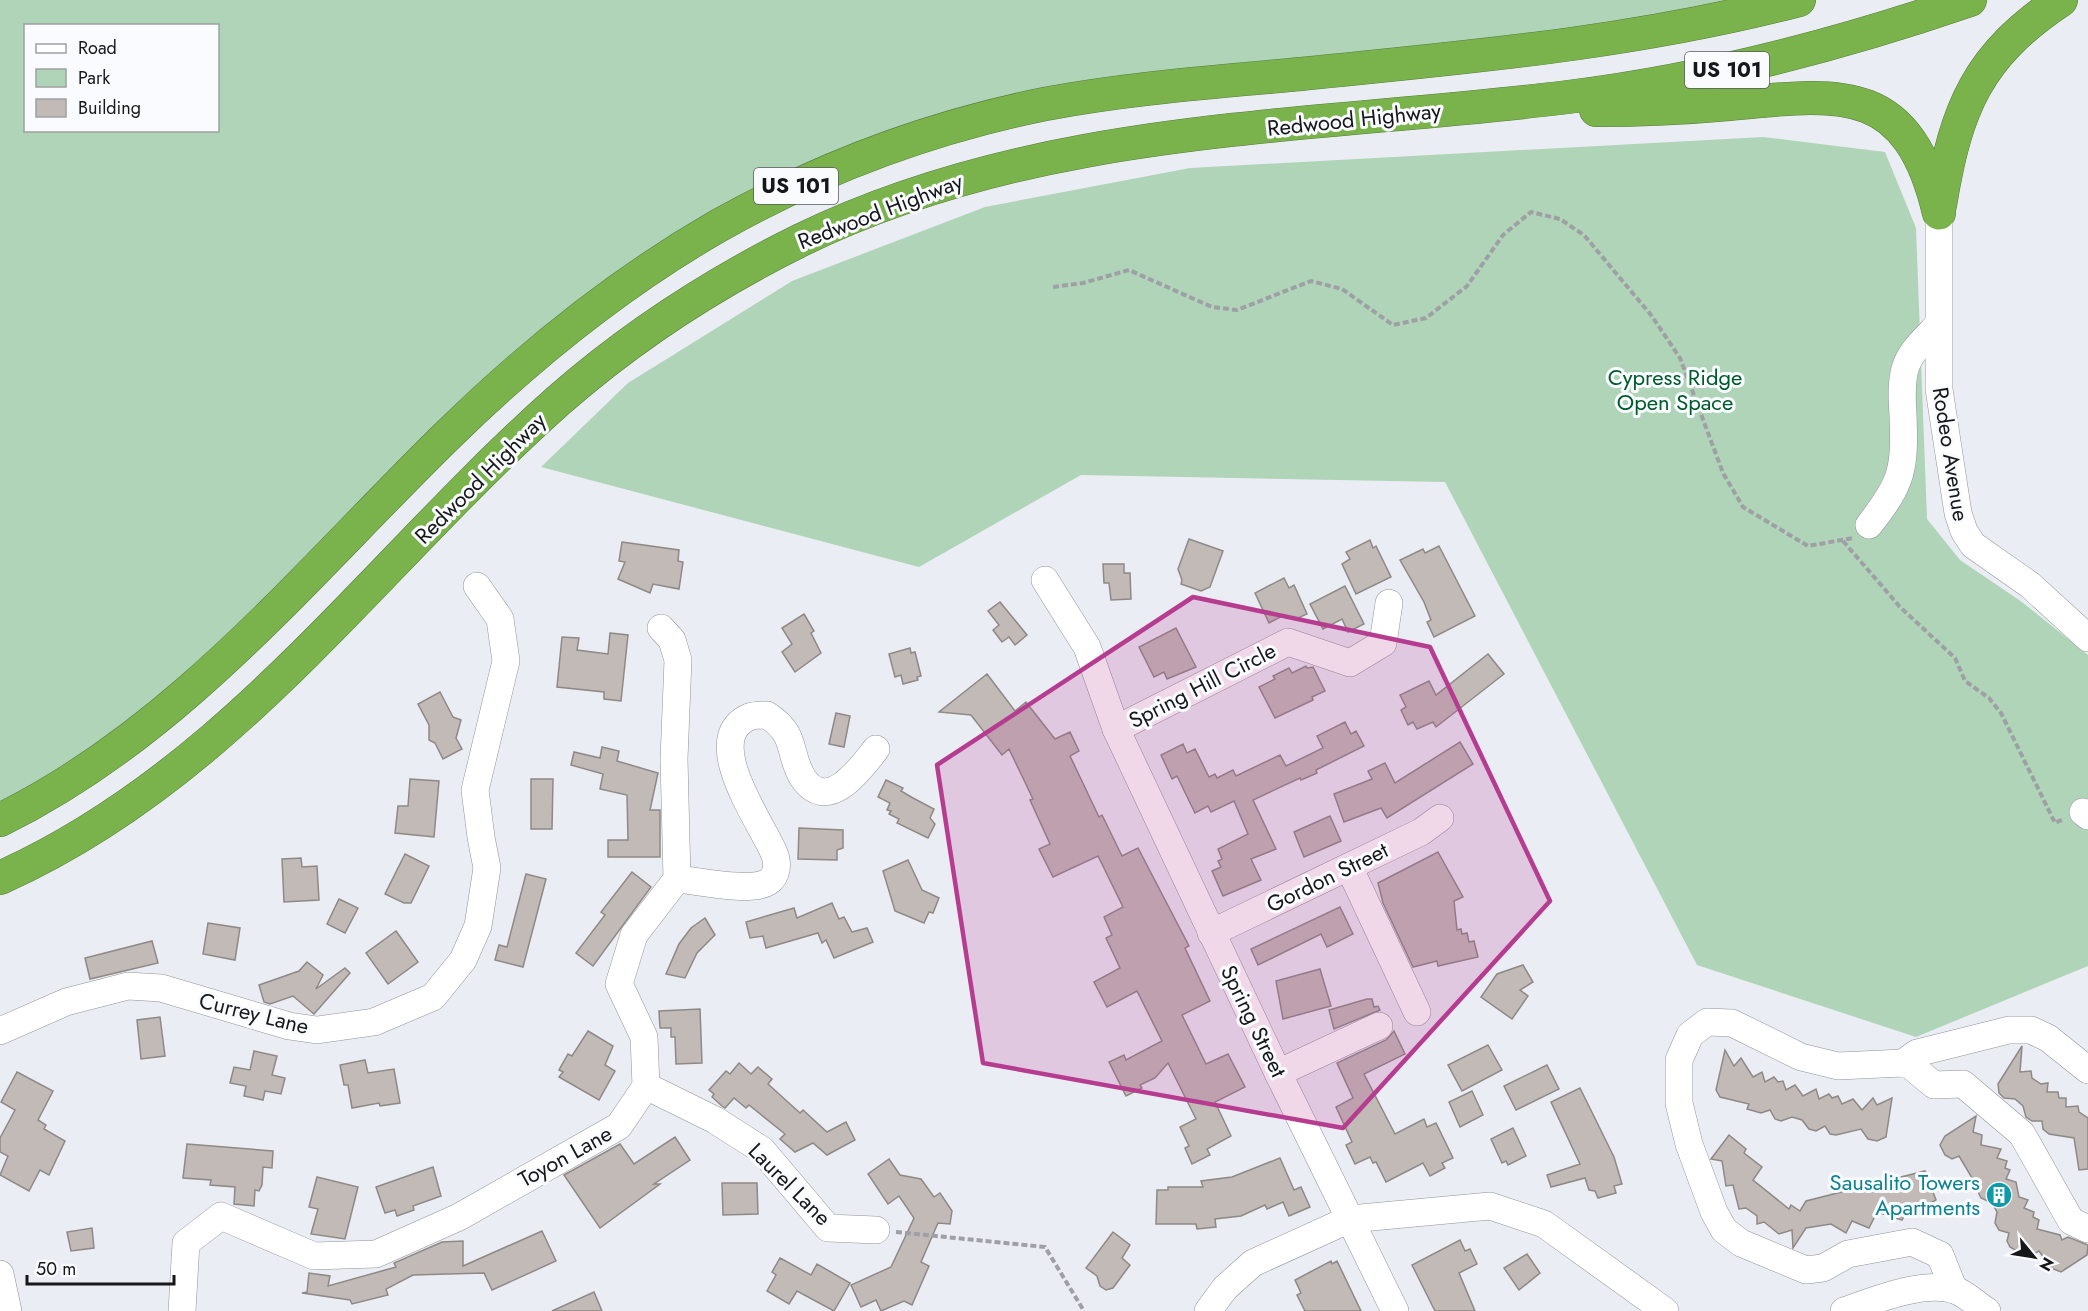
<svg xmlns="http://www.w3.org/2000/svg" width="2088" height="1311" viewBox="0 0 2088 1311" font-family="Jost,sans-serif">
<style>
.green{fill:#b0d4b8;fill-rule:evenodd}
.building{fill:#c1bab7;stroke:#8f8986;stroke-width:1.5}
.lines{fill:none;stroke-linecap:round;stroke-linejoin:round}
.minor-casing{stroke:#919399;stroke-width:28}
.highway-casing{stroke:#577c3a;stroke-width:34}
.path{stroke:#9ea0a5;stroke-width:4;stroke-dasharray:6 3;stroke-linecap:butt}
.minor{stroke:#fff;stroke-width:27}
.highway{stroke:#7ab34c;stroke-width:33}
.marked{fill:#b63c8f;fill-opacity:0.2;stroke:#b63c8f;stroke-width:4.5;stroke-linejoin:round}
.labels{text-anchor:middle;stroke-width:6;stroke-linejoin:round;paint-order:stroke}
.shield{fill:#f9fbff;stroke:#5a5b5e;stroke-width:1.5}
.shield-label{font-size:21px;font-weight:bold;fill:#161719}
.street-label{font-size:22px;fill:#161719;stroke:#f9fbff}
.park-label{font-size:22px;fill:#015a2a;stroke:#f9fbff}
.culture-label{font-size:22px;fill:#0d838f;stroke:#f9fbff;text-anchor:end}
</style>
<rect width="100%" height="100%" fill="#ebedf4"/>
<g class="green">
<path d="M0,0H1799L959,125L648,269L234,651L0,820ZM26,26H218V130H26Z"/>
<polygon points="1763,137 1885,152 1916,228 1927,519 1960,560 2022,602 2088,655 2088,966 1916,1037 1697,965 1445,482 1081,475 919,567 541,467 628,383 792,281 985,207 1190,168"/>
</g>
<g class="building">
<polygon points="1189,539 1223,551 1210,587 1201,591 1181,584 1182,580 1178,569"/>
<polygon points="1370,540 1373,548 1376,546 1391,577 1356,594 1342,564 1350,559 1346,552"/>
<polygon points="622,542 679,550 678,561 683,562 679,589 653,584 650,593 618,579 625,562 619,561"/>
<polygon points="1439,546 1475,616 1434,637 1427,622 1431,620 1424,602 1400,560 1423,549 1425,553"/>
<polygon points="1103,564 1124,564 1124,573 1130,573 1131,599 1111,600 1109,583 1104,583"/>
<polygon points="1284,578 1289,588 1294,585 1307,614 1296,619 1284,615 1269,623 1255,593"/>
<polygon points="1345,586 1364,624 1348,632 1342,619 1323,629 1310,604"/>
<polygon points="1000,602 1027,635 1015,645 1009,637 1002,642 993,630 999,625 988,611"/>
<polygon points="804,614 814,631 811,633 821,653 795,672 782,652 792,644 782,628"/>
<polygon points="1176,628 1196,667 1167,679 1164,672 1154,677 1139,647"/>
<polygon points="610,633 628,635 621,701 604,699 604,692 557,687 562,637 579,638 577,650 608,654"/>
<polygon points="910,648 911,653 915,652 921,676 917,677 918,680 903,684 901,675 895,677 889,654"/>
<polygon points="1488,654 1504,674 1436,727 1433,722 1417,729 1413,722 1408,725 1401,710 1406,707 1400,695 1429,681 1436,695"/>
<polygon points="1306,666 1307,668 1313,667 1325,691 1312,697 1313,700 1275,718 1259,687 1275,679 1273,676 1289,668 1292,673"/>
<polygon points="987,674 1015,711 1026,702 1055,739 1070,732 1079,751 1070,756 1099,817 1102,815 1122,856 1138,848 1189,946 1185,948 1210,1001 1182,1015 1206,1064 1228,1054 1245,1087 1215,1102 1231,1136 1207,1149 1210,1155 1192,1164 1185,1148 1189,1146 1180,1127 1196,1119 1168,1063 1155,1078 1140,1085 1142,1088 1126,1096 1109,1062 1124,1055 1126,1060 1162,1041 1137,991 1107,1007 1094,982 1120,968 1106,938 1112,935 1104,917 1123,907 1098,856 1053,877 1039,849 1050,844 1030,800 1033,799 1009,749 1002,755 971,715 939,712"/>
<polygon points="440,692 453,717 461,720 456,738 462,749 443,759 435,743 429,740 429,725 418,704"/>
<polygon points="836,713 850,716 844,747 829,744"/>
<polygon points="1345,722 1351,734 1356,731 1364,746 1316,770 1317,773 1301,780 1300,778 1253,800 1276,849 1251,859 1261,880 1223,896 1212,871 1221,867 1218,861 1222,859 1218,849 1248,834 1234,801 1211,812 1208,806 1195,813 1177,776 1172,779 1161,755 1183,744 1187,753 1195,749 1209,777 1215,774 1217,778 1233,770 1236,776 1280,755 1286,766 1323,748 1317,736"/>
<polygon points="1460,742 1473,764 1387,818 1381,808 1344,822 1334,794 1372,779 1368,771 1385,763 1395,783"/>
<polygon points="602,747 619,751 617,761 658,773 650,810 660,810 660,857 608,857 608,840 628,840 627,795 600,789 603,774 571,765 574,752 600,758"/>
<polygon points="410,779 439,781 434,837 395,833 398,806 408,806"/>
<polygon points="531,779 553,779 552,829 531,829"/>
<polygon points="886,780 903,788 901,791 913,798 934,809 930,818 935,824 928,838 897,823 899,819 889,814 891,811 887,810 890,803 878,797"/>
<polygon points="1330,816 1341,841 1304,857 1294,832"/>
<polygon points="799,828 843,830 843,848 837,850 837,860 798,859"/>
<polygon points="1438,852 1463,897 1454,901 1457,930 1461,929 1462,934 1467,933 1469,942 1474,941 1478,957 1438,966 1437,961 1413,967 1383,903 1378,883"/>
<polygon points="405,854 429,866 411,903 404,903 385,894"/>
<polygon points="301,858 302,867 317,866 319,900 284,902 282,859"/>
<polygon points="908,860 922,890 939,898 933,913 929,912 924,923 895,911 883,871"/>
<polygon points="632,872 651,887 593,966 576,953 605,915 601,912"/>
<polygon points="526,874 546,879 523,967 495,960 499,945 507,947"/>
<polygon points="339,899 358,908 345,933 327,924"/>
<polygon points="832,903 839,919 844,917 852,932 867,928 873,942 834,958 826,940 822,943 818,933 766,948 763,936 750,938 746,922 794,908 797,918"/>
<polygon points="1340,907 1353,934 1327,947 1321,934 1258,965 1251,949"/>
<polygon points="705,918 715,935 697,953 685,978 666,974 679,944 691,928"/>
<polygon points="208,923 240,928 235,960 203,954"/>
<polygon points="396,931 418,962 388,984 366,953"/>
<polygon points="152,941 158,963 90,979 85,958"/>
<polygon points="307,962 323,975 316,989 345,968 350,973 314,1014 293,996 270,1004 264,1002 259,985 299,971"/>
<polygon points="1523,965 1533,982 1520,990 1528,996 1512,1019 1481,997 1497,974"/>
<polygon points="1320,969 1331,1006 1283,1019 1276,981"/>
<polygon points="1367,999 1372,999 1374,1007 1378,1006 1380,1010 1334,1029 1329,1010"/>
<polygon points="700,1009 702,1063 676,1064 675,1037 671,1037 671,1028 660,1028 659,1011"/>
<polygon points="160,1017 165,1056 141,1059 137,1020"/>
<polygon points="588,1031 613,1046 605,1065 615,1071 599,1100 559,1077 563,1072 559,1070 568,1054 572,1056"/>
<polygon points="1394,1031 1405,1054 1364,1074 1395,1134 1424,1119 1427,1127 1436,1123 1453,1158 1442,1163 1445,1168 1430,1176 1423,1163 1386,1182 1376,1162 1373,1163 1370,1157 1355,1164 1346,1145 1352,1142 1336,1107 1353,1098 1337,1063 1386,1040"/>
<polygon points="1488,1045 1502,1070 1462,1091 1448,1065"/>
<polygon points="2022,1046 2020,1072 2031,1071 2032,1078 2041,1084 2048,1083 2047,1092 2058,1092 2059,1098 2066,1098 2066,1107 2078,1106 2079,1112 2088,1118 2088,1169 2079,1170 2074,1138 2049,1134 2043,1129 2042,1121 2032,1121 2026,1117 2023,1106 2015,1099 2004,1098 1999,1093 1998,1084"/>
<polygon points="1725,1050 1734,1066 1741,1058 1753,1077 1762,1072 1765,1082 1774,1077 1778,1082 1783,1081 1786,1090 1795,1085 1803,1096 1816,1089 1819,1099 1829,1094 1832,1098 1838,1096 1842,1104 1853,1099 1862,1110 1873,1098 1877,1105 1892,1098 1886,1137 1877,1141 1868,1139 1861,1129 1836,1135 1830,1134 1825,1126 1816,1131 1809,1129 1802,1120 1792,1117 1781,1121 1775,1119 1770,1110 1761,1113 1747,1109 1749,1104 1720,1097 1716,1090"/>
<polygon points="254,1051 277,1056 272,1075 285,1078 281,1094 265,1091 263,1100 244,1096 246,1086 230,1083 234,1067 250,1070"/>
<polygon points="365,1060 368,1073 394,1069 400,1103 380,1106 379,1103 352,1108 348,1085 344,1085 340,1065"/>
<polygon points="739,1063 751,1074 758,1067 772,1079 768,1084 800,1113 803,1110 827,1132 846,1122 855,1140 827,1155 813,1143 795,1152 780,1139 785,1134 749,1105 746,1108 734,1098 725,1108 722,1106 712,1097 714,1094 709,1090 726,1071 730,1074"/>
<polygon points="1547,1065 1559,1089 1516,1110 1504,1086"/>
<polygon points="17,1072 53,1091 38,1120 46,1125 44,1129 65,1141 49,1175 40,1170 29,1191 0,1175 8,1156 0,1152 0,1138 15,1110 1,1102"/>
<polygon points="1580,1088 1614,1157 1622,1184 1614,1186 1616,1193 1598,1198 1595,1191 1589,1190 1585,1178 1551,1187 1547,1175 1580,1164 1551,1102"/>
<polygon points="1472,1091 1483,1115 1460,1127 1449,1102"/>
<polygon points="1976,1116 1973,1132 1982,1135 1981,1145 2001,1149 1997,1158 2007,1161 2005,1168 2010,1170 2006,1179 2016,1182 2019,1197 2028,1200 2024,1208 2034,1212 2033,1217 2039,1220 2037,1229 2060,1235 2062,1240 2068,1237 2088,1245 2087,1255 2061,1272 2051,1268 2039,1251 2032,1255 2028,1249 2020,1253 2010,1247 2007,1241 2009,1233 1999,1230 1995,1223 1997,1212 1992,1203 1981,1198 1978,1192 1981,1182 1972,1178 1959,1156 1952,1159 1945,1155 1940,1145 1945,1136"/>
<polygon points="1513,1128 1526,1156 1508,1165 1506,1161 1502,1163 1491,1139"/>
<polygon points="1729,1135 1746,1149 1744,1153 1762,1167 1753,1180 1789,1209 1791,1205 1800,1211 1806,1201 1925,1171 1936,1200 1932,1202 1926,1217 1908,1209 1902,1220 1877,1212 1869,1228 1852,1221 1846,1233 1831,1224 1806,1228 1793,1248 1792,1230 1779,1234 1764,1222 1757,1224 1757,1216 1746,1208 1739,1209 1733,1185 1726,1186 1722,1161 1711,1159"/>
<polygon points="675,1137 690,1160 654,1184 660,1184 600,1228 564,1175 620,1144 634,1164"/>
<polygon points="187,1144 273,1151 272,1168 263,1167 262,1185 259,1191 255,1190 254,1206 234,1204 235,1187 210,1185 211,1180 183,1178"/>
<polygon points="1280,1158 1294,1190 1301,1187 1310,1207 1289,1216 1283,1202 1267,1209 1265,1205 1241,1216 1215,1219 1216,1227 1197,1229 1196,1224 1156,1224 1157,1190 1168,1190 1168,1187 1203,1187 1201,1181 1232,1177"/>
<polygon points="889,1159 900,1175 921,1179 934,1197 940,1193 952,1211 950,1224 938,1223 921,1262 929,1266 912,1305 904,1301 881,1311 876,1300 861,1307 851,1285 891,1267 914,1218 899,1196 888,1204 868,1174"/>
<polygon points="433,1167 441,1196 413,1206 414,1210 397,1216 395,1210 385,1213 376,1187"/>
<polygon points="317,1177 358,1187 345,1239 311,1234 318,1209 309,1207"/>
<polygon points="722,1183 757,1183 758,1214 723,1215"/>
<polygon points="92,1228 94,1248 71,1251 67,1232"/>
<polygon points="542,1231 556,1261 492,1290 484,1273 413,1275 386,1289 388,1295 352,1304 350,1300 302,1293 307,1292 309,1273 330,1276 328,1286 396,1267 394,1263 442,1242 463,1241 463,1266"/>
<polygon points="1113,1232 1130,1245 1122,1258 1130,1265 1113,1288 1106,1290 1100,1286 1097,1276 1086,1268"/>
<polygon points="1460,1240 1465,1251 1470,1249 1477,1264 1459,1273 1475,1311 1435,1311 1412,1265"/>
<polygon points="1527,1254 1540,1273 1519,1290 1504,1268"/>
<polygon points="780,1258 811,1275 817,1264 850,1283 834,1311 797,1291 789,1304 767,1291 776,1275 772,1272"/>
<polygon points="1331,1261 1332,1264 1337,1261 1361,1311 1305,1311 1297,1295 1301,1293 1295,1280"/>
<polygon points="594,1292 602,1311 552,1311"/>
</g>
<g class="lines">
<g class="minor-casing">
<g id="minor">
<polyline points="1939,213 1939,389 1958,513 1964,531 1973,545 2030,585 2088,638"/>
<path d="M1869,525C1903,482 1905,469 1903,415C1902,400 1901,383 1905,369C1910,351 1926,338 1938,325"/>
<polyline points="1045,580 1087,647 1116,729 1278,1073 1395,1311"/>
<polyline points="1116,729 1288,642 1350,663 1383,643 1389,603"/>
<polyline points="2083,812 2088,816"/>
<polyline points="1349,867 1417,1012"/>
<path d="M677,879C699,881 750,893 768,882C778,876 778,862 774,853C763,825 699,739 749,717C754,715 762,715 767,715C799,736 787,753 803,778C828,815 861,768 876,749"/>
<polyline points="1211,933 1421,832 1440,818"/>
<polyline points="0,1031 66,1002 128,986 161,988 289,1026 317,1030 374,1022 433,997 463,960 478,926 487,868 481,837 475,790 506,661 500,619 477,586"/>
<polyline points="1903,1063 1838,1066 1801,1057 1732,1023 1707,1022 1690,1035 1679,1060 1679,1103 1689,1144 1714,1212 1724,1230 1741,1243 1806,1270 1823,1268 1848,1254 1912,1242 1940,1255 1954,1290"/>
<polyline points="2088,1070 2048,1038 2031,1030 2009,1030 1917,1053 1903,1063 1911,1066 1934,1085 1963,1084 2022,1134 2071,1221 2088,1229"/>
<polyline points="1278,1073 1379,1026"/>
<polyline points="646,1086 715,1120 762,1150 828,1228 876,1230"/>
<polyline points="0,1274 8,1311"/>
<polyline points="182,1311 186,1243 221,1216 314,1256 376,1254 459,1217 619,1126 646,1086 644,1037 619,984 634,935 677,879 674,759 678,660 672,640 661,628"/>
<polyline points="1208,1311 1225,1288 1253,1263 1350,1219 1490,1206 1544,1224 1665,1311"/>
<path d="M1844,1311C1873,1301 1923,1280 1955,1290C1966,1294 1977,1305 1987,1311"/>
</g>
</g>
<g class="highway-casing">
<g id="highway">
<path d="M1596,110C1641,110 1685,108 1729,104C1840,93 1908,82 1939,213"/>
<path d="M1940,205C1956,108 1977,56 2061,0"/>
<path d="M0,820C181,731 308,571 450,433C532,353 619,283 718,226C819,169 931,127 1045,104C1129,88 1215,82 1301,74C1469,57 1635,43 1799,0"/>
<path d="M0,878C232,774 374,564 559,400C632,336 714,283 801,240C1041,123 1308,129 1568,97C1706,80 1839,45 1970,0"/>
</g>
</g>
<g class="path">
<polyline points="1053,287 1083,283 1129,270 1212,307 1237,310 1311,281 1342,289 1393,325 1426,318 1467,286 1503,235 1531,212 1560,219 1584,235 1651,315 1680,358 1723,473 1743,507 1808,546 1853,538"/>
<polyline points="1843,541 1900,607 1955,658 1965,681 1989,698 2001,713 2055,823 2064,819"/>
<polyline points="896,1232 1045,1247 1084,1311"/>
</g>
<use href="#minor" class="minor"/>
<use href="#highway" class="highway"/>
</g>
<path class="marked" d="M1193,597L1430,647L1550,901L1343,1128L983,1063L937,765Z"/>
<defs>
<g id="building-disc" transform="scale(1.35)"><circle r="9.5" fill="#0f9aa8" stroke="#f9fbff"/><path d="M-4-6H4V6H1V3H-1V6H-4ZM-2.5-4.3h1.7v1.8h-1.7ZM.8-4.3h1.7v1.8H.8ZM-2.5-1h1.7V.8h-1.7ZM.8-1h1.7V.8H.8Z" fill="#fff"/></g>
</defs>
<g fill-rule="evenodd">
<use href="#building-disc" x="1999" y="1195"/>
</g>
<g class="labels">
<g class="shield">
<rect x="1685" y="52" width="84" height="36" rx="4.5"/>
<rect x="754" y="168" width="84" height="36" rx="4.5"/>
</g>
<g class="shield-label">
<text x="1727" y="77">US 101</text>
<text x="796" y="193">US 101</text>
</g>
<g class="street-label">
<text transform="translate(1354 119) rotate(-6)" y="8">Redwood Highway</text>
<text transform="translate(880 211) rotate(-21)" y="8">Redwood Highway</text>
<text transform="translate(1951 454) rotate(81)" y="8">Rodeo Avenue</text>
<text transform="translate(480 478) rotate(-45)" y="8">Redwood Highway</text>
<text transform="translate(1202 685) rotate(-27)" y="8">Spring Hill Circle</text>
<text transform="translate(1327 877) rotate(-26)" y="8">Gordon Street</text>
<text transform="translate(254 1013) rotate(14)" y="8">Currey Lane</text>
<text transform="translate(1254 1021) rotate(64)" y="8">Spring Street</text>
<text transform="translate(565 1156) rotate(-29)" y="8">Toyon Lane</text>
<text transform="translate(790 1184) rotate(45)" y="8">Laurel Lane</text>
</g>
<g class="park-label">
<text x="1675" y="385">Cypress Ridge<tspan x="1675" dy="25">Open Space</tspan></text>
</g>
<g class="culture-label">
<text x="1980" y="1190">Sausalito Towers<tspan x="1980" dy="25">Apartments</tspan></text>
</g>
</g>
<rect x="24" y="24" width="195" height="108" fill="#f9fbff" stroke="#9ea0a3" stroke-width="1.5"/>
<rect x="36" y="44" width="30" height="9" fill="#ffffff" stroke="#9ea0a3" stroke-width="1.5"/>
<text x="78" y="54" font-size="18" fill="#161719">Road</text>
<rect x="36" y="69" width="30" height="18" fill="#b0d4b8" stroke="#9ea0a3" stroke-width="1.5"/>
<text x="78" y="84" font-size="18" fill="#161719">Park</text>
<rect x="36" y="99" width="30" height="18" fill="#c1bab7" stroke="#9ea0a3" stroke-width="1.5"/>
<text x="78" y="114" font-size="18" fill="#161719">Building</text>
<g transform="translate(2034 1257) rotate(120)" stroke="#f9fbff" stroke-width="4.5" paint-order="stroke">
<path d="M0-4.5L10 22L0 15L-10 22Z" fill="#161719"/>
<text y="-9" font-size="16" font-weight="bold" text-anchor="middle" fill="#161719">N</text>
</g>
<path d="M27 1275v9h147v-9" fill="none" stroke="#161719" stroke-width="3"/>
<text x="36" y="1275" font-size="18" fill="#161719" stroke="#f9fbff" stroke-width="4.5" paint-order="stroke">50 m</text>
</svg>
